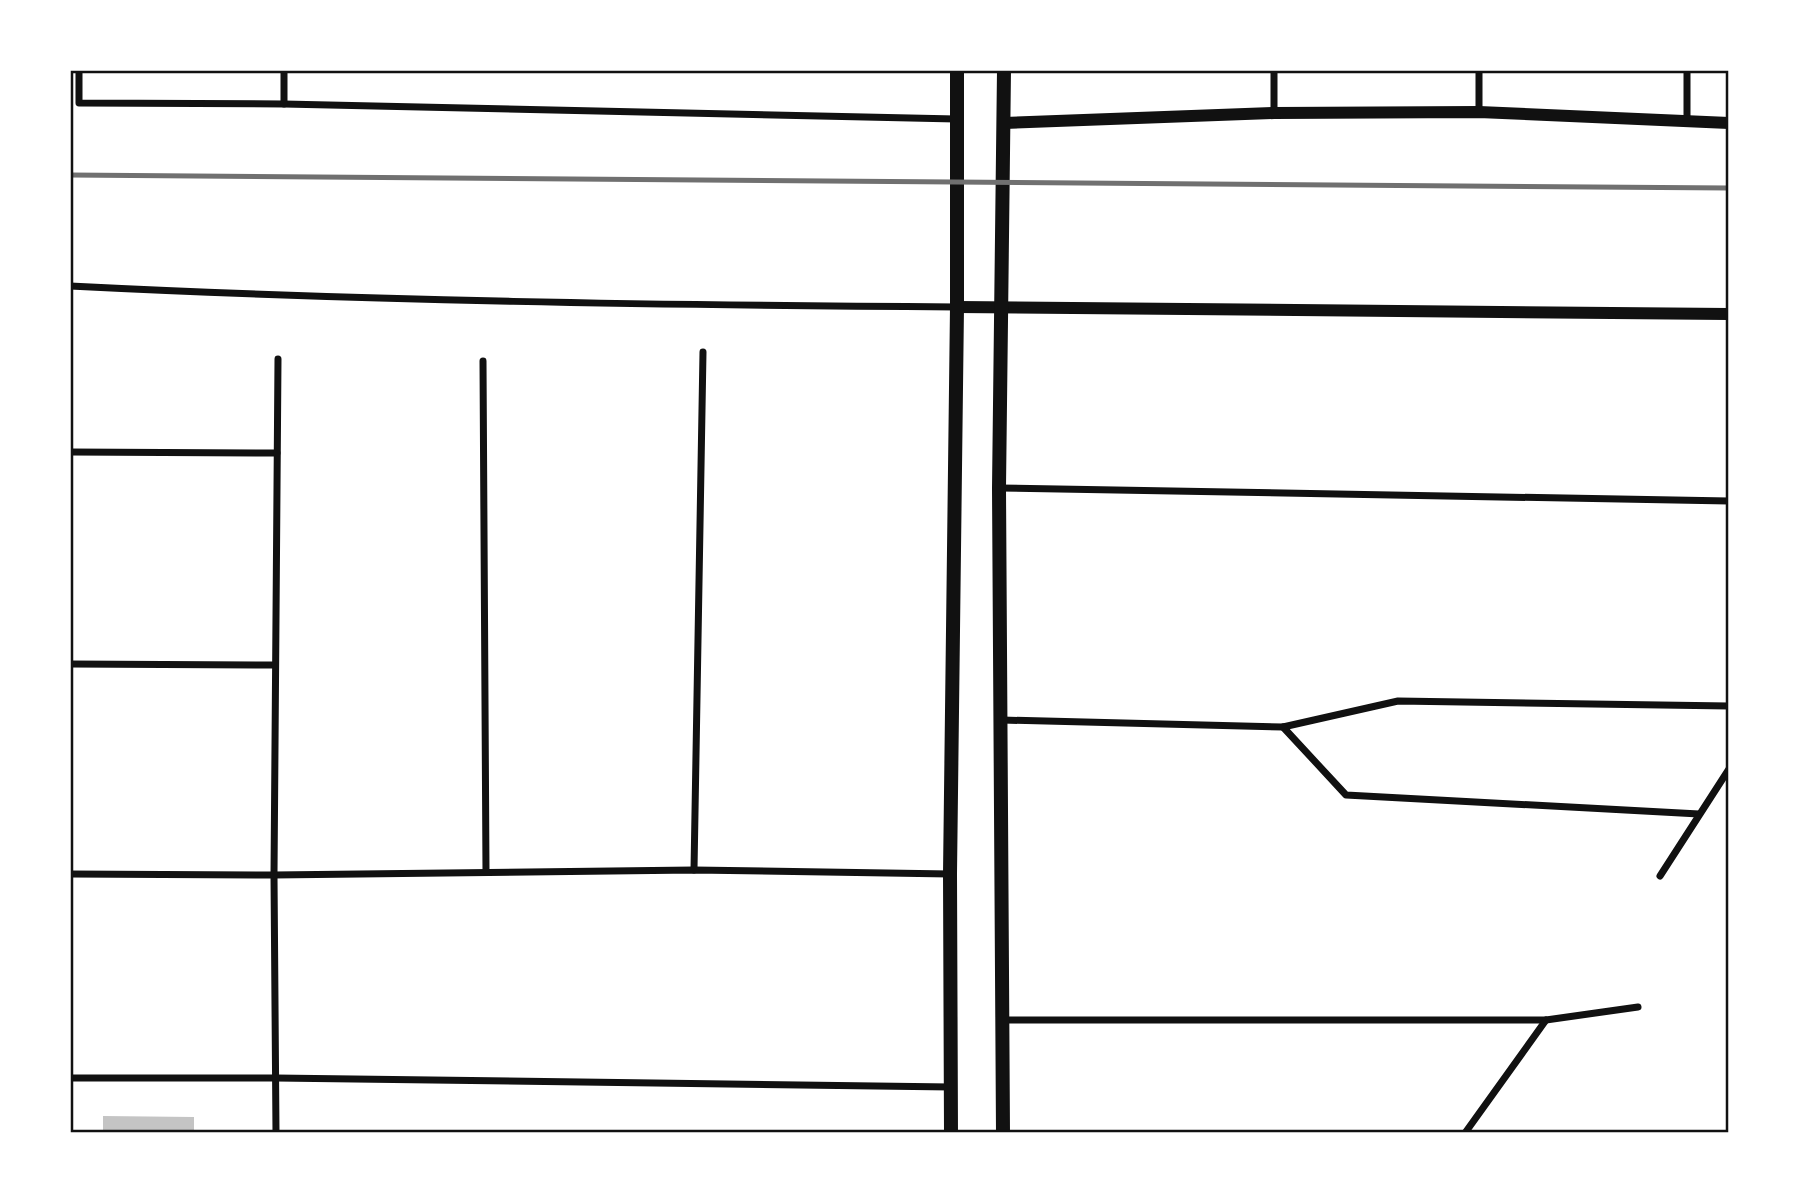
<svg xmlns="http://www.w3.org/2000/svg" width="1799" height="1203" viewBox="0 0 1799 1203" font-family="'Space Grotesk',sans-serif">
<style>
.building{fill:#c4c4c4}
.lines{fill:none;stroke-linecap:round;stroke-linejoin:round}
.minor{stroke:#111;stroke-width:7}
.tertiary{stroke:#111;stroke-width:12}
.secondary{stroke:#111;stroke-width:14}
.rail{stroke:#707070;stroke-width:5}
.neatline{fill:none;stroke:#111;stroke-width:2.5}
</style>
<rect width="100%" height="100%" fill="#fff"/>
<polygon class="building" points="103,1116 194,1117 194,1133 103,1133"/>
<g class="lines">
<g class="minor">
<polyline points="79,70 79,103 284,104 956,119"/>
<polyline points="1274,70 1274,113"/>
<polyline points="1479,70 1479,112"/>
<polyline points="1687,70 1687,122"/>
<polyline points="284,104 284,70"/>
<path d="M70,286C365,301 661,305 957,307"/>
<polyline points="483,361 486,872"/>
<polyline points="70,452 277,453"/>
<polyline points="999,488 1729,501"/>
<polyline points="70,664 275,665"/>
<polyline points="1002,720 1283,727 1398,701 1729,706"/>
<polyline points="1283,727 1346,795 1699,814"/>
<polyline points="694,870 703,352"/>
<polyline points="70,874 274,875 694,870 950,874"/>
<polyline points="1660,876 1729,769"/>
<polyline points="1003,1020 1546,1020 1638,1007"/>
<polyline points="70,1078 276,1078 951,1087"/>
<polyline points="276,1133 274,875 278,359"/>
<polyline points="1465,1133 1546,1020"/>
</g>
<g class="tertiary">
<polyline points="1004,123 1274,113 1479,112 1729,123"/>
<polyline points="957,307 1729,314"/>
</g>
<g class="secondary">
<polyline points="951,1133 950,874 957,307 957,70"/>
<polyline points="1003,1133 999,488 1004,70"/>
</g>
<polyline class="rail" points="70,175 1729,188"/>
</g>
<rect width="1799" height="1203" fill="none" stroke="#ffffff" stroke-width="144"/>
<rect x="72" y="72" width="1655" height="1059" class="neatline"/>
</svg>
